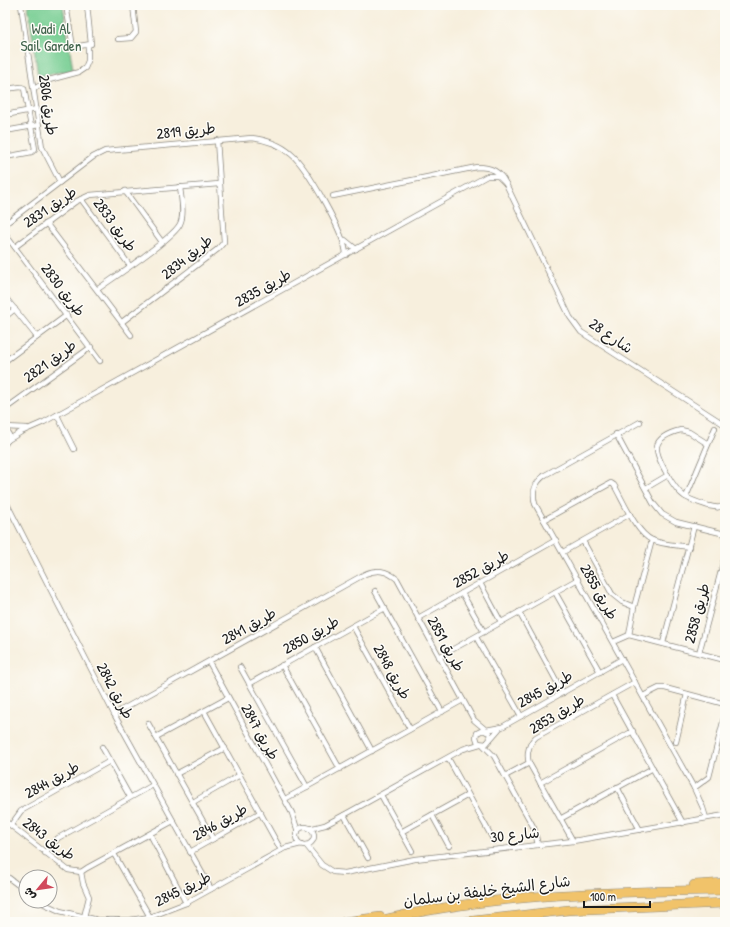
<svg xmlns="http://www.w3.org/2000/svg" width="730" height="927" viewBox="0 0 730 927" font-family="'Patrick Hand','Playpen Sans Arabic',sans-serif">
<style>
.green{fill:#77ce93;stroke:#4a7558}
.lines{fill:none;stroke-linecap:round;stroke-linejoin:round}
.street-casing{stroke:#8a867c;stroke-width:6}
.highway-casing{stroke:#8a867c;stroke-width:10}
.street{stroke:#fff;stroke-width:4.5}
.highway{stroke:#f1c36a;stroke-width:9}
.labels{text-anchor:middle;stroke-width:3;stroke-linejoin:round;paint-order:stroke}
.park-label{font-size:15px;fill:#40634c;stroke:#fdfcf7}
.street-label{font-size:15px;fill:#1c1c1c;stroke:#fdfcf7}
</style>
<rect width="100%" height="100%" fill="#fdfcf7"/>
<filter id="ink" filterUnits="userSpaceOnUse"><feTurbulence type="fractalNoise" baseFrequency=".025" numOctaves="2"/><feDisplacementMap in="SourceGraphic" scale="8" xChannelSelector="R" yChannelSelector="G"/><feConvolveMatrix kernelMatrix="1 2 1 2 8 2 1 2 1" color-interpolation-filters="sRGB"/></filter>
<filter id="wash" filterUnits="userSpaceOnUse"><feTurbulence type="fractalNoise" baseFrequency=".012" numOctaves="4" result="noise"/><feDisplacementMap in="SourceGraphic" scale="16" xChannelSelector="R" yChannelSelector="G"/><feGaussianBlur stdDeviation="0.9" result="paint"/><feColorMatrix in="noise" values="0 0 0 0 0 0 0 0 0 0 0 0 0 0 0 0 0 1.4 0 .05"/><feComposite in="paint" operator="in"/></filter>
<g filter="url(#wash)">
<rect width="100%" height="100%" fill="#f7efdd"/>
<polygon class="green" points="28,5 63,5 73,70 38,76"/>
</g>
<g filter="url(#ink)">
<g class="lines">
<g class="street-casing">
<g id="street">
<polyline points="21,5 42,147 60,182"/>
<polyline points="66,5 73,47 91,44 87,5"/>
<polyline points="118,39 131,38 136,32 133,5"/>
<polyline points="5,89 21,87 24,88 35,149 32,152 5,157"/>
<polyline points="34,89 49,80 79,72 85,68 88,61 88,46"/>
<polyline points="5,115 37,109"/>
<polyline points="5,131 39,125"/>
<polyline points="125,191 162,242"/>
<path d="M333,196L477,167C491,167 500,171 506,184L570,317L581,332L725,425"/>
<polyline points="81,199 130,266"/>
<polyline points="46,223 131,335"/>
<path d="M5,224L93,157L105,151L252,138C267,140 280,144 291,154C307,167 346,236 346,255"/>
<polyline points="5,234 100,361"/>
<polyline points="345,240 356,249"/>
<polyline points="15,247 75,202 90,195 219,184"/>
<path d="M98,289C113,278 174,238 180,224C185,214 181,198 180,187"/>
<polyline points="5,297 37,337"/>
<polyline points="5,317 15,309"/>
<polyline points="122,322 218,249 224,242 217,140"/>
<polyline points="5,361 67,315"/>
<polyline points="5,409 91,347"/>
<polyline points="57,415 74,449"/>
<path d="M640,422L545,475C534,483 532,492 535,504L694,788L703,808L706,818"/>
<polyline points="5,427 27,428"/>
<polyline points="5,428 9,435 8,440 5,444"/>
<polyline points="616,434 653,503 662,514 676,522 725,534"/>
<polyline points="8,440 21,432 44,422 487,176 498,176 506,184"/>
<path d="M708,444L689,432L681,430C673,432 659,436 657,446C655,457 675,490 684,496C692,501 700,503 709,506C715,507 719,509 724,505L725,502"/>
<polyline points="646,488 668,475"/>
<polyline points="686,497 715,428"/>
<polyline points="5,500 114,714 211,889"/>
<path d="M544,520L611,483L614,485C623,500 636,533 652,540C663,545 677,545 689,547"/>
<polyline points="583,541 612,594 622,602 634,607"/>
<polyline points="563,552 630,514"/>
<polyline points="480,583 501,622"/>
<polyline points="375,591 442,712"/>
<polyline points="555,592 600,672"/>
<polyline points="462,593 484,632"/>
<polyline points="519,612 563,693"/>
<polyline points="418,618 556,540"/>
<polyline points="353,626 410,729"/>
<polyline points="629,635 634,607 652,540"/>
<polyline points="476,637 521,716"/>
<polyline points="613,642 629,635 725,660"/>
<polyline points="663,643 694,526"/>
<polyline points="315,647 372,751"/>
<polyline points="699,653 725,556"/>
<polyline points="439,657 578,579"/>
<polyline points="209,662 292,813 298,832"/>
<polyline points="282,665 340,769"/>
<polyline points="240,667 307,787"/>
<polyline points="249,684 385,608"/>
<polyline points="612,695 683,823"/>
<polyline points="643,696 659,688 665,688 725,704"/>
<polyline points="204,711 281,850"/>
<path d="M114,714L365,574C377,569 386,570 397,579L474,720L486,730L502,727L622,659"/>
<polyline points="148,723 213,839"/>
<polyline points="156,737 228,698"/>
<polyline points="490,738 489,733 483,730 477,733 476,737 478,743 486,744 499,729"/>
<polyline points="676,742 687,694"/>
<polyline points="483,745 494,756 534,828 538,845"/>
<polyline points="102,747 130,797"/>
<polyline points="448,758 494,841"/>
<polyline points="176,774 225,748"/>
<polyline points="505,776 529,763"/>
<polyline points="540,783 633,731"/>
<polyline points="617,787 640,830"/>
<polyline points="694,788 709,777 725,714"/>
<polyline points="381,795 412,851"/>
<polyline points="285,799 463,700"/>
<polyline points="193,802 240,775"/>
<polyline points="344,815 368,858"/>
<polyline points="432,815 449,846"/>
<polyline points="560,819 653,768"/>
<polyline points="5,821 68,870 81,872 87,868 173,821"/>
<polyline points="11,825 21,811 110,761"/>
<circle cx="305" cy="836" r="9"/>
<polyline points="309,829 325,825 344,815 463,749 480,744"/>
<polyline points="401,832 468,795"/>
<polyline points="150,834 186,903"/>
<path d="M573,841L529,763C526,754 529,743 536,737L635,682"/>
<polyline points="306,845 322,865 333,872 345,873 415,859 573,841 725,815"/>
<polyline points="190,852 261,812"/>
<polyline points="45,853 58,838 153,785"/>
<polyline points="114,854 150,917"/>
<polyline points="81,872 83,883 89,897 84,917"/>
<polyline points="5,875 26,891"/>
<polyline points="38,901 60,911 98,920 130,920 150,917 186,903 285,848 301,844"/>
</g>
</g>
<g class="highway-casing">
<g id="highway">
<polyline points="694,885 725,883"/>
<polyline points="344,922 380,917"/>
<path d="M374,922C489,893 608,892 725,890"/>
<polyline points="464,922 568,910 725,903"/>
</g>
</g>
<use href="#street" class="street"/>
<use href="#highway" class="highway"/>
</g>
</g>
<g class="labels">
<g class="park-label">
<text x="51" y="34">Wadi Al<tspan x="51" dy="17">Sail Garden</tspan></text>
</g>
<g class="street-label">
<text transform="translate(48 105) rotate(82)" y="5">طريق 2806</text>
<text transform="translate(186 131) rotate(-6)" y="5">طريق 2819</text>
<text transform="translate(50 207) rotate(-34)" y="5">طريق 2831</text>
<text transform="translate(115 225) rotate(54)" y="5">طريق 2833</text>
<text transform="translate(187 257) rotate(-39)" y="5">طريق 2834</text>
<text transform="translate(263 288) rotate(-29)" y="5">طريق 2835</text>
<text transform="translate(63 290) rotate(53)" y="5">طريق 2830</text>
<text transform="translate(611 336) rotate(35)" y="5">شارع 28</text>
<text transform="translate(50 361) rotate(-36)" y="5">طريق 2821</text>
<text transform="translate(481 569) rotate(-29)" y="5">طريق 2852</text>
<text transform="translate(599 592) rotate(61)" y="5">طريق 2855</text>
<text transform="translate(697 613) rotate(-75)" y="5">طريق 2858</text>
<text transform="translate(249 626) rotate(-29)" y="5">طريق 2841</text>
<text transform="translate(311 635) rotate(-29)" y="5">طريق 2850</text>
<text transform="translate(446 644) rotate(61)" y="5">طريق 2851</text>
<text transform="translate(392 672) rotate(61)" y="5">طريق 2848</text>
<text transform="translate(545 689) rotate(-29)" y="5">طريق 2845</text>
<text transform="translate(115 691) rotate(62)" y="5">طريق 2842</text>
<text transform="translate(557 714) rotate(-31)" y="5">طريق 2853</text>
<text transform="translate(260 732) rotate(61)" y="5">طريق 2847</text>
<text transform="translate(52 780) rotate(-29)" y="5">طريق 2844</text>
<text transform="translate(220 822) rotate(-29)" y="5">طريق 2846</text>
<text transform="translate(515 835) rotate(-6)" y="5">شارع 30</text>
<text transform="translate(49 839) rotate(37)" y="5">طريق 2843</text>
<text transform="translate(183 889) rotate(-26)" y="5">طريق 2845</text>
<text transform="translate(487 891) rotate(-7)" y="5">شارع الشيخ خليفة بن سلمان</text>
</g>
</g>
<rect width="730" height="927" fill="none" stroke="#fdfcf7" stroke-width="20"/>
<g transform="translate(38 889) rotate(241)"><circle r="19" fill="#fdfcf7" stroke="#a3a29f"/>
<path d="M0-3L7 15L0 10L-7 15Z" fill="#d1495b"/>
<text y="-6" font-size="11" font-weight="bold" text-anchor="middle" fill="#1c1c1c">ش</text>
</g>
<path d="M584 901v6h66v-6" fill="none" stroke="#1c1c1c" stroke-width="2"/>
<text x="590" y="901" font-size="12" fill="#1c1c1c" stroke="#fdfcf7" stroke-width="3" paint-order="stroke">100 m</text>
</svg>
